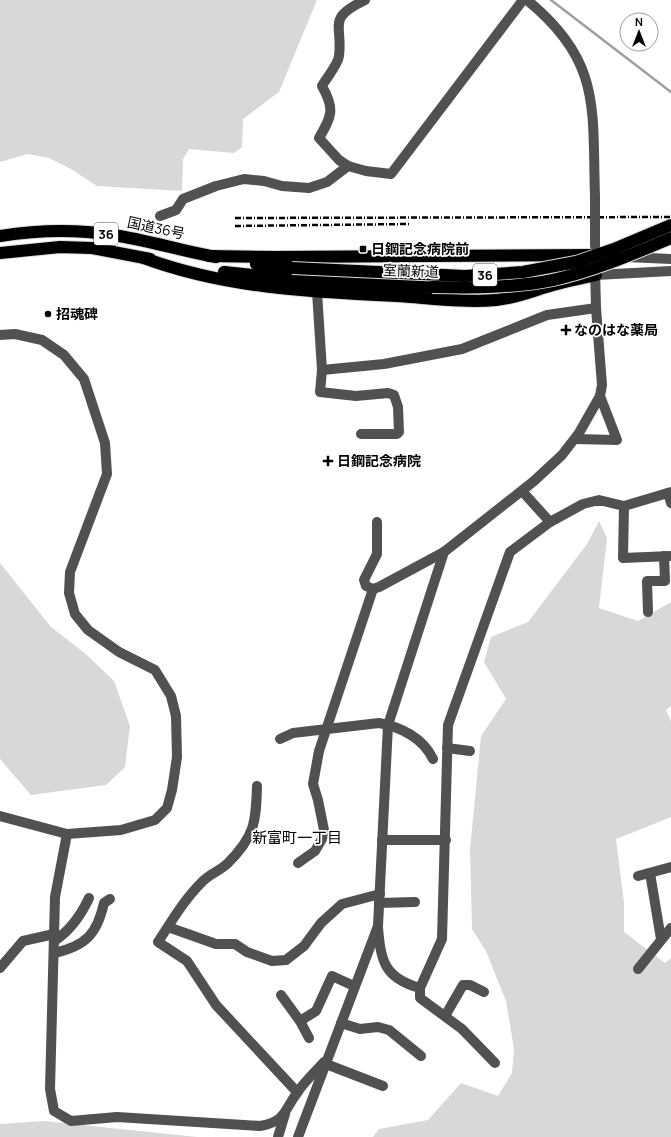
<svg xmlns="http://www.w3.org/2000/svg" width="671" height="1137" viewBox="0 0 671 1137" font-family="Manrope,'Noto Sans JP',sans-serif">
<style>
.green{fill:#d8d8d8}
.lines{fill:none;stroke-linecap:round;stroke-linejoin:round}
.stream{stroke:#9f9f9f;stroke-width:2.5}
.highway-casing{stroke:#dbdbdb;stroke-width:14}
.minor{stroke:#515151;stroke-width:10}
.highway{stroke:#000;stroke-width:12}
.rail{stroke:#000;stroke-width:2.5;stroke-dasharray:6 2 1 2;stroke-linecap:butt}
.highway-bridge-casing{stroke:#dbdbdb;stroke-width:14;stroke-linecap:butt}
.minor-bridge{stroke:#515151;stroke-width:10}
.highway-bridge{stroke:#000;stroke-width:12}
.poi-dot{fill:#000;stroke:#fff;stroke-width:1.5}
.labels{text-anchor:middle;stroke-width:3.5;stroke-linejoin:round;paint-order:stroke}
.shield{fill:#fff;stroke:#4c4c4c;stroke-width:1}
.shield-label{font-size:13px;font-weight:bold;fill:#000}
.street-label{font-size:14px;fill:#000;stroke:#fff}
.poi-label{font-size:14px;font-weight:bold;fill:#000;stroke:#fff;text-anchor:start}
.neighbourhood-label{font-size:15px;fill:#000;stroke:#fff}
</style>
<rect width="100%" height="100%" fill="#fff"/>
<g class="green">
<polygon points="0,0 317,0 279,92 243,119 242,147 234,153 189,149 183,159 182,191 97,186 71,169 49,158 28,154 0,162"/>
<polygon points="599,521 607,538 599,608 638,621 671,602 671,706 666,710 671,721 671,817 616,839 624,903 624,932 665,963 671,958 671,1137 373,1137 379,1129 428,1120 461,1083 498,1096 512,1073 514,1049 506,1001 486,951 472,929 470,850 481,736 506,699 484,662 491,637 528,622 587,544"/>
<polygon points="0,563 51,627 87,655 114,681 130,726 125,767 106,785 31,795 0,759"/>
<polygon points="44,1121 197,1137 0,1137 0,1124"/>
</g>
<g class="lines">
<polyline class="stream" points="551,0 671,92"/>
<g class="highway-casing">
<g id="highway">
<path d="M0,236C38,230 75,229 113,235C148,240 181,251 216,257"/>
<polyline points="0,253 60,247 92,248 150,259"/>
<polyline points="209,256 274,257 592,255"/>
<path d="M144,258C225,288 311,292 397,296C429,298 464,303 496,300C518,298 537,289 557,284C570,280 583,278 596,275"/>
<polyline points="256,264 292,268"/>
<polyline points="224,272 291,279 432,287"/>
</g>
</g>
<g class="minor">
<path d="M527,0C602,61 592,108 595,196"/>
<path d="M348,166L339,160L319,138C332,116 335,109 322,86C326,78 338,65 339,56C343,24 326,19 365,0"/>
<polyline points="160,216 176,210 183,199 216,186 244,179 264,181 282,186 309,188 327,182 348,166 366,171 391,174 523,0"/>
<polyline points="626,257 671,259"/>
<polyline points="596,275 671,271"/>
<polyline points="317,292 322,370 320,392 356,396 388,393 394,395 398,407 399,432 397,434 361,434"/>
<polyline points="0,335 15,334 42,340 64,355 84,379 105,443 107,474 70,572 69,593 75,614 88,630 119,652 155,670 171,696 176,716 177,757 172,790 167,808 155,820 121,830 67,834 0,816"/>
<polyline points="322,370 384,364 462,349 547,315 596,308"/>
<polyline points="575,439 617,440 600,396"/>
<polyline points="522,491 550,522"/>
<polyline points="668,493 671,503"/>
<polyline points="624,506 623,558 671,556"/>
<polyline points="377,522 377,554 364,580 366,586 373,589 379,587 444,552"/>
<polyline points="648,612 647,581 665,581 664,556"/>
<path d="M280,739L293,733L379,723C401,727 423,738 433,759"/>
<polyline points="447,748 470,751"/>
<path d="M257,786C256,822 255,836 228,863C220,871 209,874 201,883C184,900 171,922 158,942L187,961L216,1005L297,1092"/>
<path d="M67,834L55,897L50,1089L54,1111L71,1121L117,1117L260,1126C286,1121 283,1112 297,1093C304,1082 315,1072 324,1062"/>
<polyline points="382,840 446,840"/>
<polyline points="298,863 315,851 322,839 324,830 318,800 313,784 319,751 373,589"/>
<polyline points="650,873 661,939"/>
<polyline points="638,876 671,867"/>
<polyline points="379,903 415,902"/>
<polyline points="168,927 216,944 235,944 247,952 272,961 286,960 304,946 321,923 342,904 380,894"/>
<path d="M378,928C381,961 384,978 420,988L442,939L448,725L510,552L550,522L583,504L599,500L624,506L671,492"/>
<path d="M54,941C70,931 81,915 89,898"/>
<path d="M54,953C86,946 97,934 104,903L110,899"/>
<polyline points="0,968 23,941 54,934"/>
<polyline points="638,969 671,928"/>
<polyline points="420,988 420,998 462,1029 495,1063"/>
<polyline points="281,995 300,1021 316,1011 332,976 354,986"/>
<polyline points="445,1016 463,985 470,985 484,992"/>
<polyline points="300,1021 309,1038"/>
<polyline points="341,1023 360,1029 378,1027 389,1030 421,1056"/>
<polyline points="326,1064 383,1086"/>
<polyline points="278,1137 285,1114"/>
<polyline points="298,1137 378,926 388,725 444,552 534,481 562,455 579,433 600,396 602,385 596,308 595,268"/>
</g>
<use href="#highway" class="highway"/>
<g class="rail">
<polyline points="235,218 671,217"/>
<polyline points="235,226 409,224"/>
</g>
<g class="highway-bridge-casing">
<g id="highway-bridge">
<polyline points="292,268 465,276 523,272 576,262 614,249 671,225"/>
<path d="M432,287C473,288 513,288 553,280C594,271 633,254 671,238"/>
</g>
</g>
<polyline class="minor-bridge" points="595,196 595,246"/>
<use href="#highway-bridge" class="highway-bridge"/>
</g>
<g class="poi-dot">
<rect x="359" y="245" width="8" height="8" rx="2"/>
<circle cx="48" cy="314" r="4"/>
<path d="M564 324h4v4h4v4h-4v4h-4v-4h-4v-4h4z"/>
<path d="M326 455h4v4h4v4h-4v4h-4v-4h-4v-4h4z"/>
</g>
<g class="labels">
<g class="shield">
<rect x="94" y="223" width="24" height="22" rx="3"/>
<rect x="473" y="264" width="24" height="22" rx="3"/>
</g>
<g class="shield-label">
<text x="106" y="239">36</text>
<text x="485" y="280">36</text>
</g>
<g class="street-label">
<text transform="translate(156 228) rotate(12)" y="5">国道36号</text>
<text transform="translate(411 271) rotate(2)" y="5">室蘭新道</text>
</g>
<g class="poi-label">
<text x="371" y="254">日鋼記念病院前</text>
<text x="56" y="319">招魂碑</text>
<text x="574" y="335">なのはな薬局</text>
<text x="337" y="466">日鋼記念病院</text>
</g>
<g class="neighbourhood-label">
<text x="297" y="843">新富町一丁目</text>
</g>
</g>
<g transform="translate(639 32)"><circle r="19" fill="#ffffff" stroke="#999999"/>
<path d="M0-3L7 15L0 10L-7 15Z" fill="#000000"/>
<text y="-6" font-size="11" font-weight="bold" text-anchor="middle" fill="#000000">N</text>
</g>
</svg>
